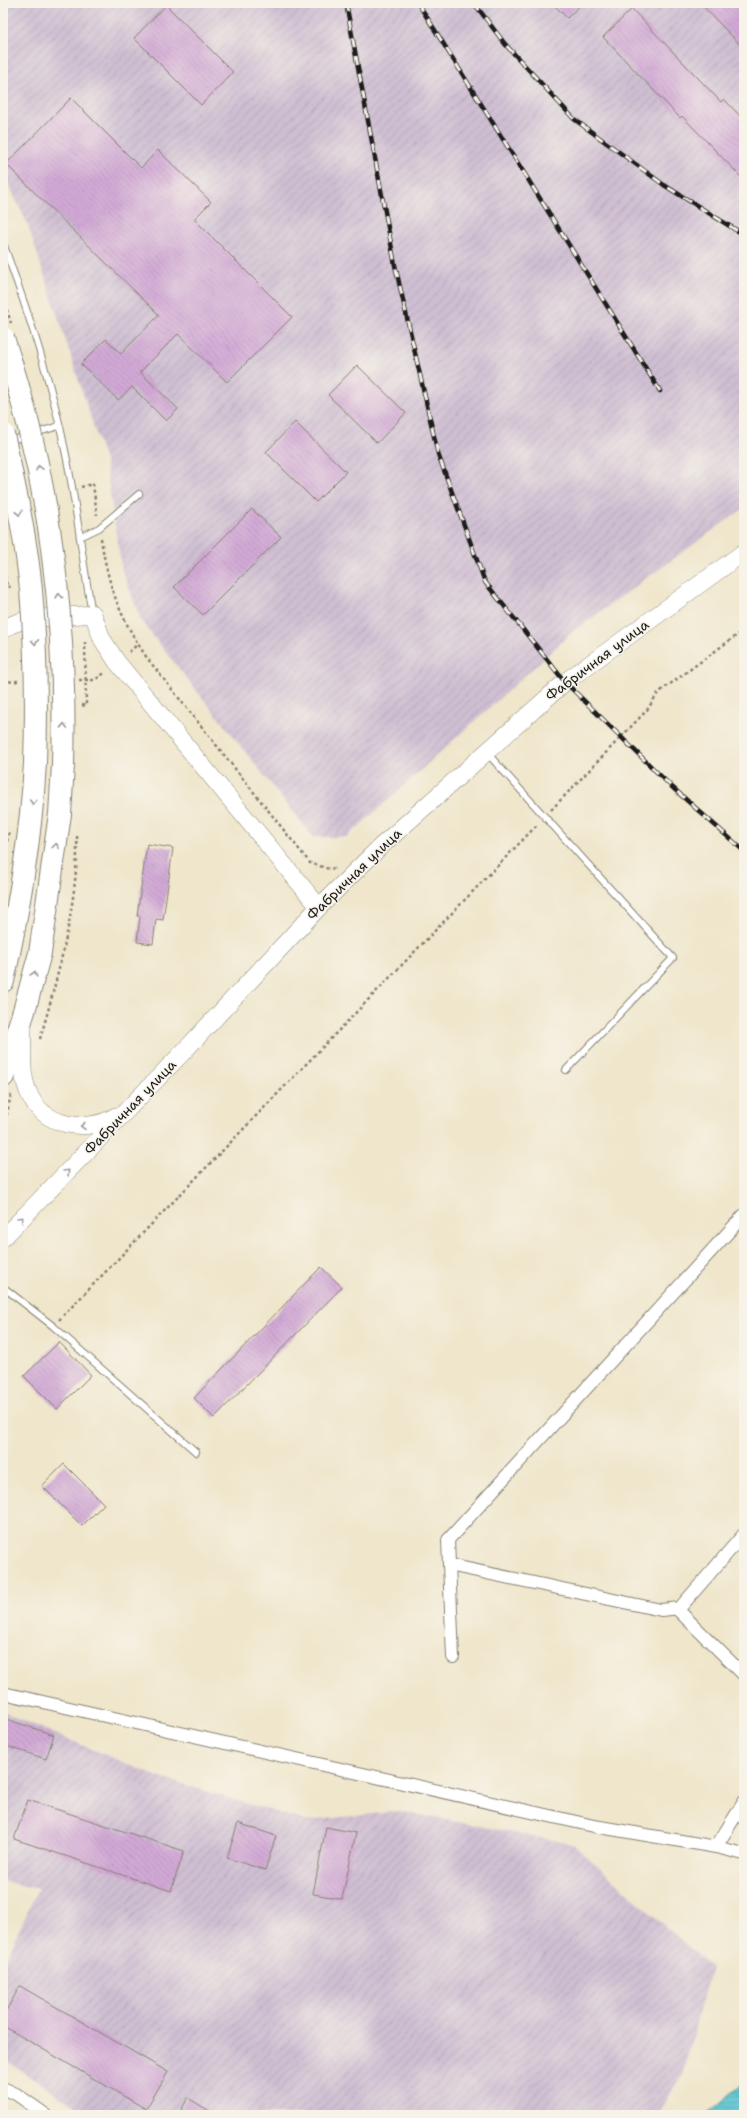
<svg xmlns="http://www.w3.org/2000/svg" width="747" height="2118" viewBox="0 0 747 2118" font-family="'Shantell Sans',sans-serif">
<style>
.industrial{fill:url(#industrial-furrows)}
.water{fill:url(#water-rules);stroke:#3a7076}
.building{fill:url(#building-back-hatch)}
.lines{fill:none;stroke-linecap:round;stroke-linejoin:round}
.lane-casing{stroke:#868174;stroke-width:8}
.street-casing{stroke:#868174;stroke-width:14}
.secondary-casing{stroke:#868174;stroke-width:18}
.highway-casing{stroke:#868174;stroke-width:24}
.path{stroke:#868174;stroke-width:2.5;stroke-dasharray:3 3;stroke-linecap:butt}
.lane{stroke:#fff;stroke-width:6}
.street{stroke:#fff;stroke-width:12}
.secondary{stroke:#fff;stroke-width:17}
.highway{stroke:#fff;stroke-width:22}
.rail-casing{stroke:#1c1c1c;stroke-width:4.5}
.rail{stroke:#f7f3e8;stroke-width:3;stroke-dasharray:9;stroke-linecap:butt}
.highway-bridge-casing{stroke:#868174;stroke-width:24;stroke-linecap:butt}
.path-bridge{stroke:#868174;stroke-width:2.5;stroke-dasharray:3 3;stroke-linecap:butt}
.highway-bridge{stroke:#fff;stroke-width:22}
.oneway{stroke:#999}
.labels{text-anchor:middle;stroke-width:3;stroke-linejoin:round;paint-order:stroke}
.street-label{font-size:14px;fill:#1c1c1c;stroke:#f7f3e8}
</style>
<defs>
<pattern id="industrial-furrows" width="10" height="10" patternUnits="userSpaceOnUse"><rect width="10" height="10" fill="#cebed1"/><path d="M-1 1l2-2M0 10L10 0M9 11l2-2" fill="none" stroke="#b0a3b3"/></pattern>
<pattern id="water-rules" width="6" height="5" patternUnits="userSpaceOnUse"><rect width="6" height="5" fill="#57c3d0"/><path d="M0 2.5h6" fill="none" stroke="#4ba7b2"/></pattern>
<pattern id="building-back-hatch" width="6" height="6" patternUnits="userSpaceOnUse"><rect width="6" height="6" fill="#d1a9d5"/><path d="M-1 5l2 2M0 0l6 6M5-1l2 2" fill="none" stroke="#b391b6"/></pattern>
</defs>
<rect width="100%" height="100%" fill="#f7f3e8"/>
<filter id="ink" filterUnits="userSpaceOnUse"><feTurbulence type="fractalNoise" baseFrequency=".025" numOctaves="2"/><feDisplacementMap in="SourceGraphic" scale="8" xChannelSelector="R" yChannelSelector="G"/><feConvolveMatrix kernelMatrix="1 2 1 2 8 2 1 2 1" color-interpolation-filters="sRGB"/></filter>
<filter id="wash" filterUnits="userSpaceOnUse"><feTurbulence type="fractalNoise" baseFrequency=".012" numOctaves="4" result="noise"/><feDisplacementMap in="SourceGraphic" scale="16" xChannelSelector="R" yChannelSelector="G"/><feGaussianBlur stdDeviation="0.9" result="paint"/><feColorMatrix in="noise" values="0 0 0 0 0 0 0 0 0 0 0 0 0 0 0 0 0 1.4 0 .05"/><feComposite in="paint" operator="in"/></filter>
<g filter="url(#wash)">
<rect width="100%" height="100%" fill="#efe6cb"/>
<g class="industrial">
<polygon points="3,3 744,3 744,508 576,629 347,837 313,837 142,622 122,570 105,461 28,225 3,173"/>
<polygon points="3,1712 158,1777 306,1821 400,1811 573,1844 711,1967 682,2075 658,2115 88,2115 3,2058 3,1965 38,1889 3,1881"/>
</g>
<polygon class="water" points="744,2083 744,2115 707,2115 708,2113"/>
<g id="blocks">
<g class="building">
<polygon points="552,3 583,3 567,18"/>
<polygon points="700,3 744,3 744,49"/>
<polygon points="166,5 233,72 201,105 134,38"/>
<polygon points="632,9 721,102 724,99 744,120 744,180 682,116 680,118 603,37"/>
<polygon points="71,98 141,168 158,150 211,202 194,219 292,317 227,382 178,334 140,372 178,409 166,421 132,387 118,400 81,364 106,339 121,354 159,315 6,164"/>
<polygon points="357,365 406,413 377,443 328,395"/>
<polygon points="295,422 346,472 316,502 266,452"/>
<polygon points="252,509 281,537 203,615 174,587"/>
<polygon points="147,844 173,848 163,920 156,919 153,944 137,942 140,916 137,916"/>
<polygon points="321,1267 342,1287 214,1418 194,1398"/>
<polygon points="59,1342 91,1375 57,1409 24,1376"/>
<polygon points="64,1464 104,1504 82,1526 42,1486"/>
<polygon points="3,1718 54,1735 46,1759 3,1745"/>
<polygon points="28,1800 184,1851 171,1891 14,1839"/>
<polygon points="238,1823 276,1836 265,1870 227,1858"/>
<polygon points="326,1827 356,1833 342,1899 313,1894"/>
<polygon points="20,1986 168,2072 146,2109 3,2026 3,2016"/>
<polygon points="188,2098 216,2115 178,2115"/>
</g>
</g>
</g>
<g filter="url(#ink)">
<use href="#blocks" fill-opacity="0" stroke="#868174" stroke-width="1"/>
<g class="lines">
<g class="lane-casing">
<g id="lane">
<path d="M3,243C28,312 52,383 66,455C77,507 82,560 92,613"/>
<polyline points="9,441 59,426"/>
<polyline points="80,537 99,528 139,494"/>
<polyline points="487,753 673,958 566,1070"/>
<polyline points="3,1287 53,1326 196,1452"/>
</g>
</g>
<g class="street-casing">
<g id="street">
<polyline points="744,1534 678,1610 744,1675"/>
<polyline points="449,1565 661,1610 680,1608"/>
<polyline points="453,1657 448,1540 744,1215"/>
<polyline points="3,1693 594,1826 716,1847 744,1854"/>
<polyline points="716,1847 744,1802"/>
<polyline points="3,2088 16,2094 46,2115"/>
</g>
</g>
<g class="secondary-casing">
<g id="secondary">
<path d="M3,630C19,615 70,617 93,614L102,639L117,662L319,907"/>
<path d="M23,1027C23,1047 20,1072 28,1091C41,1127 87,1134 116,1116"/>
<polyline points="3,1238 187,1048 319,907 381,846 565,682 744,552"/>
</g>
</g>
<g class="highway-casing">
<g id="highway">
<path d="M3,981C19,909 31,837 35,763"/>
<polyline points="3,1076 24,1011 40,953 60,814 63,765"/>
</g>
</g>
<g class="path">
<polyline points="81,487 93,484 97,515"/>
<path d="M101,538C108,587 120,617 147,658L310,863L329,869L336,868"/>
<polyline points="3,564 7,587 13,586"/>
<polyline points="129,652 138,644"/>
<polyline points="79,680 95,680 106,672"/>
<polyline points="3,682 18,681"/>
<polyline points="551,810 647,710 658,693 744,630"/>
<polyline points="3,859 9,832"/>
<path d="M40,1039C58,977 79,899 77,834"/>
<polyline points="3,1133 11,1094"/>
<polyline points="59,1320 538,824"/>
</g>
<use href="#lane" class="lane"/>
<use href="#street" class="street"/>
<use href="#secondary" class="secondary"/>
<use href="#highway" class="highway"/>
<g class="rail-casing">
<g id="rail">
<polyline points="346,3 395,265 438,454 485,582 565,682 673,788 744,851"/>
<polyline points="418,3 660,391"/>
<polyline points="474,3 505,44 574,119 664,185 744,235"/>
</g>
</g>
<use href="#rail" class="rail"/>
<g class="highway-bridge-casing">
<g id="highway-bridge">
<path d="M3,338C50,478 67,618 63,765"/>
<path d="M3,434C14,485 26,537 31,590C36,648 37,705 35,763"/>
</g>
</g>
<g class="path-bridge">
<polyline points="3,298 11,323"/>
<polyline points="82,705 86,706 85,642"/>
</g>
<use href="#highway-bridge" class="highway-bridge"/>
</g>
<defs><path id="oneway-chevron" d="M-2-3.5L2.5 0L-2 3.5" fill="none" stroke-width="1.6" stroke-linecap="round" stroke-linejoin="round"/></defs>
<g class="oneway">
<use href="#oneway-chevron" transform="translate(39 468) rotate(-102)"/>
<use href="#oneway-chevron" transform="translate(19 513) rotate(79)"/>
<use href="#oneway-chevron" transform="translate(59 596) rotate(-95)"/>
<use href="#oneway-chevron" transform="translate(35 642) rotate(86)"/>
<use href="#oneway-chevron" transform="translate(64 726) rotate(-88)"/>
<use href="#oneway-chevron" transform="translate(33 802) rotate(94)"/>
<use href="#oneway-chevron" transform="translate(56 846) rotate(-83)"/>
<use href="#oneway-chevron" transform="translate(34 974) rotate(-75)"/>
<use href="#oneway-chevron" transform="translate(83 1126) rotate(179)"/>
<use href="#oneway-chevron" transform="translate(67 1172) rotate(-46)"/>
<use href="#oneway-chevron" transform="translate(21 1219) rotate(-46)"/>
</g>
</g>
<g class="labels">
<g class="street-label">
<text transform="translate(597 660) rotate(-37)" y="5">Фабричная улица</text>
<text transform="translate(354 874) rotate(-44)" y="5">Фабричная улица</text>
<text transform="translate(130 1107) rotate(-46)" y="5">Фабричная улица</text>
</g>
</g>
<rect width="747" height="2118" fill="none" stroke="#f7f3e8" stroke-width="16"/>
</svg>
